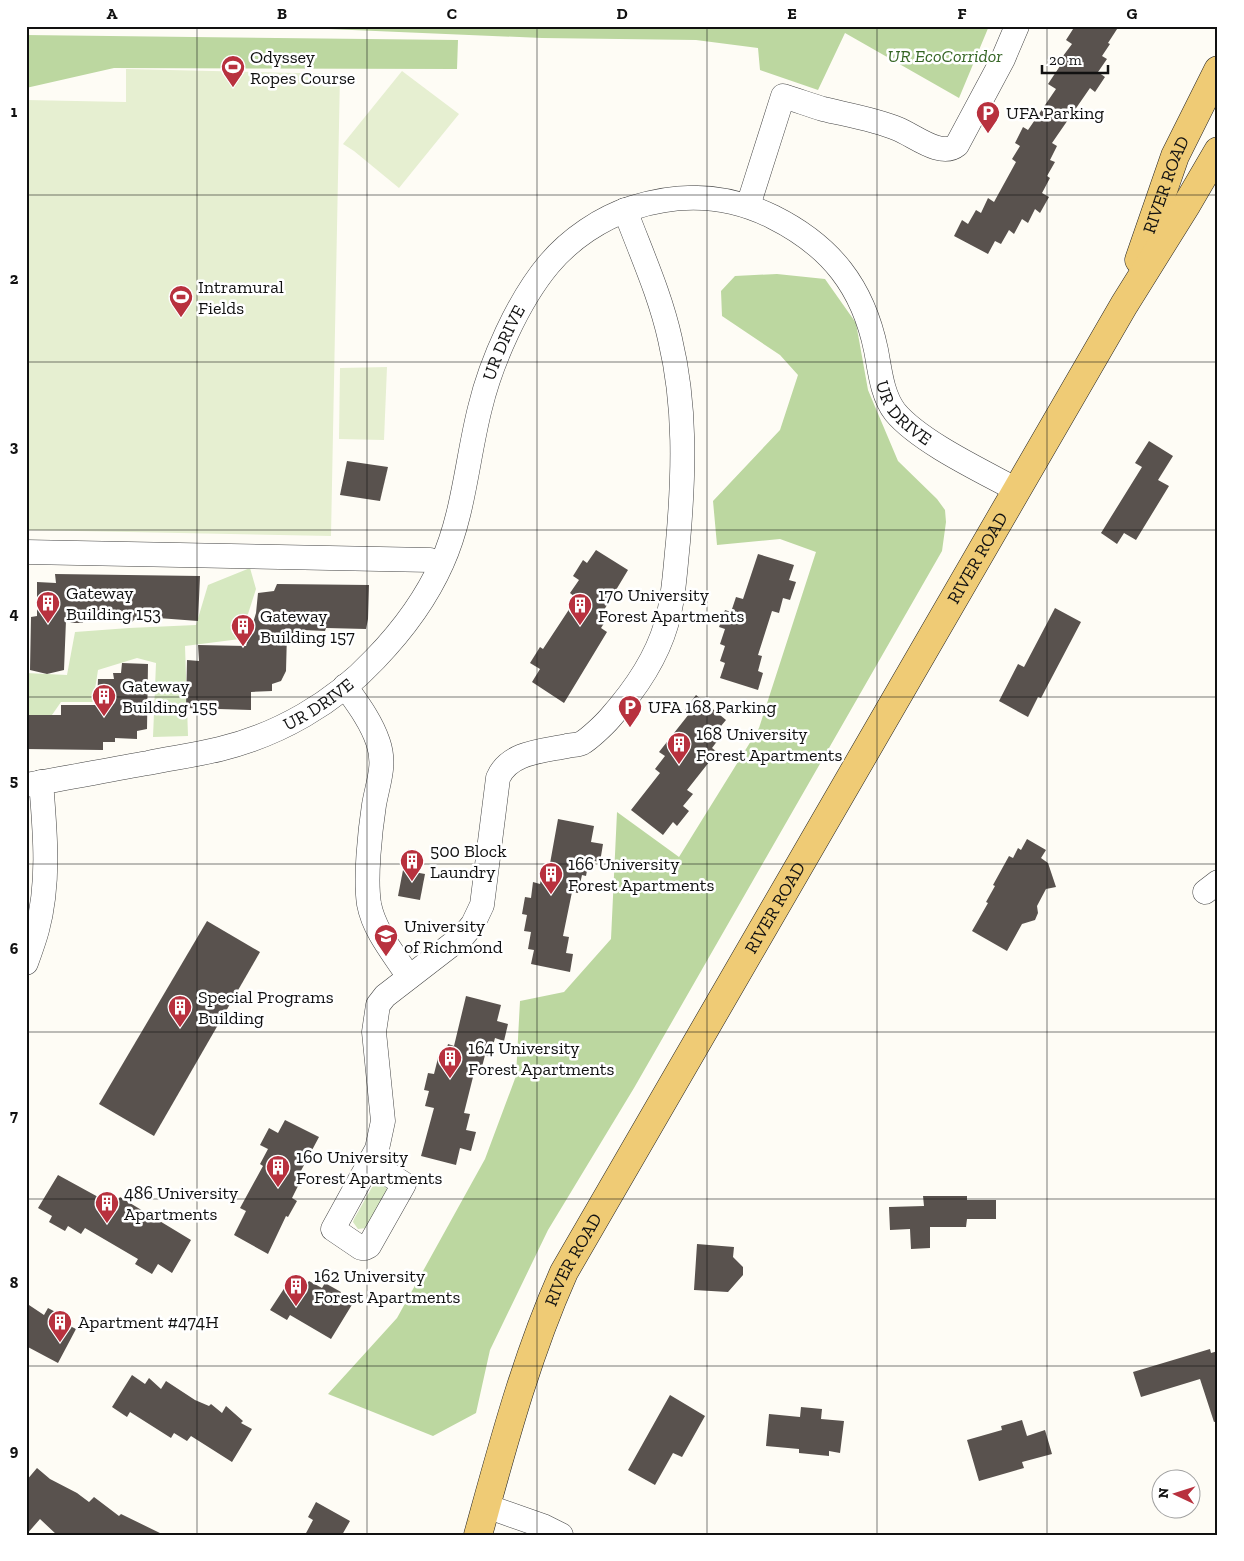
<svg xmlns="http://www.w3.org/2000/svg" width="1244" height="1561" viewBox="0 0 1244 1561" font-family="'Zilla Slab',serif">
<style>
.green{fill:#d6e8c0}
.forest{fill:#bcd7a0}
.pitch{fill:#e6efd1}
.building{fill:#59524e}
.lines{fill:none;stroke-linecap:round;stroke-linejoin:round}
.minor-casing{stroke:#444;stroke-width:25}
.major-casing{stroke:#222;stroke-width:29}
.minor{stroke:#fff;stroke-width:24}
.major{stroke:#efcb75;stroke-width:28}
.grid{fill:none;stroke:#111;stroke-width:1;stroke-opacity:0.55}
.labels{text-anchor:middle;stroke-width:5;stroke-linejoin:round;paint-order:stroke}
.park-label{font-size:18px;font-style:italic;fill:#356524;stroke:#fff}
.poi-label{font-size:18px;fill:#111;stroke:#fff;text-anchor:start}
.street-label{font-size:18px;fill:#111;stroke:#fff}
.neatline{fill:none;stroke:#111;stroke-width:2}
.grid-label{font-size:16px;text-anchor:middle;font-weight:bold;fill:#111}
</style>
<rect width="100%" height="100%" fill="#fefcf5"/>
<g class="green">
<polygon points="250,568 256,589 240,639 185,646 188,736 153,737 156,663 137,658 98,670 93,702 61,702 45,725 26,718 26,673 67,675 75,632 129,628 196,625 208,585"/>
<polygon points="375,1182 378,1182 386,1185 387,1191 366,1228 358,1229 353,1222 354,1219"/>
</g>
<g class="forest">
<polygon points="26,26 989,26 959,98 845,33 818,90 760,70 758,48 696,40 542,38 282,27 31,28 26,28"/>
<polygon points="26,35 458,40 457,69 114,68 26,88"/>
<polygon points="777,274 825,279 856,323 868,390 898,461 937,499 945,510 946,522 942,551 634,1088 548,1230 490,1350 476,1413 433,1436 328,1394 397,1318 485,1159 516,1076 520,1001 564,992 611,939 617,812 679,857 759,728 816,552 780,539 717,545 713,501 780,430 798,375 780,355 722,316 721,291 735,276"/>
</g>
<g class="pitch">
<polygon points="126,69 340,74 331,536 26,530 26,100 126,102"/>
<polygon points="402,71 459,114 399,188 354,151 343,144"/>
<polygon points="387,367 384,440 339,439 340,368"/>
</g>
<g class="building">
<polygon points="1075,26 1119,26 1108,43 1110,44 1102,56 1107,59 1098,72 1105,77 1095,92 1090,88 1052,143 1057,146 1050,160 1055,162 1047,176 1050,178 1042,193 1049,197 1040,213 1035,209 1028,223 1022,219 1014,234 1009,230 1001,244 995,241 988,254 954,236 962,220 968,224 976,210 981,213 988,198 994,202 1016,162 1012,159 1020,146 1015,143 1023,127 1028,130 1056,89 1048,84 1066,57 1063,56 1072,44 1066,40"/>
<polygon points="1149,441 1173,456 1158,480 1169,486 1136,540 1124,533 1117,544 1101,533 1142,467 1135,463"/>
<polygon points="347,461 388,467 380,501 340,495"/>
<polygon points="596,550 628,570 604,610 610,614 601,628 607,632 564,703 532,682 540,669 530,663 540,647 543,649 568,611 575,597 570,593 579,580 573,576 583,560 587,563"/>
<polygon points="758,554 794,565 789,580 796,582 790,600 783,598 779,613 772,611 758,655 762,656 758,671 763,673 758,690 720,678 725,663 720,661 725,646 720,644 725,629 719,627 725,610 731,612 736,597 743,599"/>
<polygon points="55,574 200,576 198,621 158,618 158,622 134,620 130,624 122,624 118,620 86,620 82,623 72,623 66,620 64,670 47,674 30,670 31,617 37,616 37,582 56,583"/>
<polygon points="277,584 369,585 368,619 366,629 326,628 325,631 302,630 299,633 287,633 286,671 281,681 272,684 272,691 251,692 251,710 186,708 187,660 199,661 198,645 246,646 256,613 258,593 274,591"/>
<polygon points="1055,608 1081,622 1041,698 1038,697 1028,717 999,701 1018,664 1024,667"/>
<polygon points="122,663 148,664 147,729 137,731 137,739 115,738 115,742 103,742 103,750 26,749 26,715 61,715 61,705 97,705 98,679 114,679 113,673 121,673"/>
<polygon points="696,695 726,720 716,732 721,736 712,748 717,752 687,790 693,794 683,806 689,811 677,826 673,822 663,835 631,810 660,773 655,769 665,756 659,752 689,714 685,710"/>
<polygon points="558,819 594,826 591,842 603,844 600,862 589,860 586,876 582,875 578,893 572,892 563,936 569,937 566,953 573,954 570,972 531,964 534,950 528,949 531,932 524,931 527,915 522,914 525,897 531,898 533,882 540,884 543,868 549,869"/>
<polygon points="1027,839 1046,850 1041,858 1048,863 1056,887 1046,889 1037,906 1038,913 1035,920 1022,924 1007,951 972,931 988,903 986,902 995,886 993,885 1009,856 1013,858 1018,848 1021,850"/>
<polygon points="403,870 425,874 420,900 398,896"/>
<polygon points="207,921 260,952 154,1136 99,1104"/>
<polygon points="466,996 501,1005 497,1021 508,1024 504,1041 495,1038 490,1057 485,1055 481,1071 475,1069 464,1113 470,1114 466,1130 476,1132 471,1151 460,1148 456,1165 421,1156 434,1108 425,1106 429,1091 424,1090 428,1073 434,1074 438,1058 444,1060 448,1044 454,1046"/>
<polygon points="285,1120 319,1137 295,1182 299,1184 292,1198 297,1201 288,1217 286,1216 268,1254 234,1235 246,1211 240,1208 263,1166 260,1164 268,1149 260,1145 269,1128 278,1133"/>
<polygon points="58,1175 100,1198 102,1194 116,1202 120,1197 191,1240 172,1273 158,1264 152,1274 135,1264 138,1259 85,1228 81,1234 68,1226 65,1231 49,1222 52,1216 38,1208"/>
<polygon points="923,1196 967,1196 967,1200 996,1200 996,1219 967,1219 966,1227 930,1227 930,1248 911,1249 910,1229 890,1230 889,1207 924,1206"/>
<polygon points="697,1244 734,1247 733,1257 743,1267 743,1275 728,1292 694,1290"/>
<polygon points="291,1278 305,1286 309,1281 322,1288 325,1283 341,1292 339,1295 353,1303 331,1339 290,1315 287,1320 270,1310"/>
<polygon points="26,1303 44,1315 48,1308 65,1317 62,1322 76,1329 58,1363 26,1346"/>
<polygon points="1210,1349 1211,1353 1218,1351 1218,1421 1214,1422 1200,1379 1141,1397 1133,1372"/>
<polygon points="132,1375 145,1384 149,1378 161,1389 166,1381 195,1400 209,1406 211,1404 222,1413 226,1406 243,1421 241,1423 252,1429 232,1462 191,1436 187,1441 174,1433 171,1438 130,1412 127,1417 112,1407"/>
<polygon points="670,1395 705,1416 682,1457 673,1453 655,1485 628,1470"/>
<polygon points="801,1407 822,1409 821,1419 844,1421 840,1453 829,1451 829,1456 799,1453 799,1449 766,1446 769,1414 800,1417"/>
<polygon points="1022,1420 1027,1436 1045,1430 1052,1454 1022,1462 1024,1468 979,1481 967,1440 1002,1430 1001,1426"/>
<polygon points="37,1468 50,1479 77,1493 89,1502 94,1497 119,1516 121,1514 164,1535 57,1535 40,1519 26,1535 26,1481"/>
<polygon points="316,1502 350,1521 342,1535 305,1535 313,1520 308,1517"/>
</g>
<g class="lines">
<g class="minor-casing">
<g id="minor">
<path d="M748,206L783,96C796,100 810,105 823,109C848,115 874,119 898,129C915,136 941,158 957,145L1003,59L1017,26"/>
<polyline points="26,552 430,560"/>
<path d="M345,686C357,703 371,721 378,742C386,765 378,782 374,805C370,831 365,878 369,904C374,931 394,954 409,977"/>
<path id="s1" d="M26,785C67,778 108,770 148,763C172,758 196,755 220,749C278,735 334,703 375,659C402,631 426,599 442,563C464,514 467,459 480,408C491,362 518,301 549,264C570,239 601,218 632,208C681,192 727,194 773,217C831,246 863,287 876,350C880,371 882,395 895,412C920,442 982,471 1017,490"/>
<polyline points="1205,892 1218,882"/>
<path d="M26,963C30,952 34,941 37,930C50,882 45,831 41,782"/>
<path d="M369,1162L404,1184L369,1246L365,1248H361L333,1229L377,1149L383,1121L374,1032L378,1005L385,996L464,935L473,924L482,905L498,778C509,752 543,751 567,746C571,745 578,745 582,743C589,739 604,725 610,718C634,691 656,659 666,625C674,598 675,570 678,542C684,473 686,406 670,339C660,294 641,253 625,210"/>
<polyline points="486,1506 543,1526 561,1535"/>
</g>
</g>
<g class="major-casing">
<g id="major">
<path id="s2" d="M1139,260L1175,156L1218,70"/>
<path id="s3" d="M478,1535C503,1445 526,1357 564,1272L1124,305L1187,204L1218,151"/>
</g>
</g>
<use href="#minor" class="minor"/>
<use href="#major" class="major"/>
</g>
<path class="grid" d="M197,26V1535M367,26V1535M537,26V1535M707,26V1535M877,26V1535M1047,26V1535M26,195H1218M26,362H1218M26,530H1218M26,697H1218M26,864H1218M26,1032H1218M26,1199H1218M26,1366H1218"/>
<defs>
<g id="stadium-pin" transform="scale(1.25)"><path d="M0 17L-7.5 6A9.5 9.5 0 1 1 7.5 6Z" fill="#b8313e" stroke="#fff"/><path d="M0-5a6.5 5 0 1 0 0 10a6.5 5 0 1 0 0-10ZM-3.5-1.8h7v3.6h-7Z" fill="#fff"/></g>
<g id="parking-pin" transform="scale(1.25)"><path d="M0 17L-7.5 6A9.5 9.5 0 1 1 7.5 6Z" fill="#b8313e" stroke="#fff"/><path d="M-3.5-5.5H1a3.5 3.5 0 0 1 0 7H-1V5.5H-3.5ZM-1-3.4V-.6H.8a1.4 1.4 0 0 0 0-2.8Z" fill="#fff"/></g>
<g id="building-pin" transform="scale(1.25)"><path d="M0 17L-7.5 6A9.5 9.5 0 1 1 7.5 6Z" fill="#b8313e" stroke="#fff"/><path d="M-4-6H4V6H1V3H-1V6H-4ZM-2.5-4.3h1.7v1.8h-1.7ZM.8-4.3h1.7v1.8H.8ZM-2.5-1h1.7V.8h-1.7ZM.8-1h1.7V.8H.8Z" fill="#fff"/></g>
<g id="university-pin" transform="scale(1.25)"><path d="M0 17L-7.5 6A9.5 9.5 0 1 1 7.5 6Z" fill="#b8313e" stroke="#fff"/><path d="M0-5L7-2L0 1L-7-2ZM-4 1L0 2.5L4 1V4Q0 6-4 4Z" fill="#fff"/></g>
</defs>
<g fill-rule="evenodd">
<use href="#stadium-pin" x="233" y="67"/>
<use href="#parking-pin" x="988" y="113"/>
<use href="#stadium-pin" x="181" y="297"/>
<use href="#building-pin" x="48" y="603"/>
<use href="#building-pin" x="580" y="605"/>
<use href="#building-pin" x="243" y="626"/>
<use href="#building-pin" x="104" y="696"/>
<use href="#parking-pin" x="630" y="707"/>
<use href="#building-pin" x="679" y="744"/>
<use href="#building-pin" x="412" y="861"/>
<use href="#building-pin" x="551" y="874"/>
<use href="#university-pin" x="386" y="936"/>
<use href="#building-pin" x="180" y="1007"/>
<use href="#building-pin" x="450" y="1058"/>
<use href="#building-pin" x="278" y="1167"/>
<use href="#building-pin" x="107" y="1203"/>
<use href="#building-pin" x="296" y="1286"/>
<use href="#building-pin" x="60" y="1322"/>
</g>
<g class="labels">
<g class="park-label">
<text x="945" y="62">UR EcoCorridor</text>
</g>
<g class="poi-label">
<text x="250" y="63">Odyssey<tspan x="250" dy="21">Ropes Course</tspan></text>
<text x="1006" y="119">UFA Parking</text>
<text x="198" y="293">Intramural<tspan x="198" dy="21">Fields</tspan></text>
<text x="66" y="599">Gateway<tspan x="66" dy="21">Building 153</tspan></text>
<text x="598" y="601">170 University<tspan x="598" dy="21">Forest Apartments</tspan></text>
<text x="260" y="622">Gateway<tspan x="260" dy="21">Building 157</tspan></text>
<text x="122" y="692">Gateway<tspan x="122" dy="21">Building 155</tspan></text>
<text x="648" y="713">UFA 168 Parking</text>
<text x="696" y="740">168 University<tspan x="696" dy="21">Forest Apartments</tspan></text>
<text x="430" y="857">500 Block<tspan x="430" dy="21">Laundry</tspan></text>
<text x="568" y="870">166 University<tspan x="568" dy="21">Forest Apartments</tspan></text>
<text x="404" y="932">University<tspan x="404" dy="21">of Richmond</tspan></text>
<text x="198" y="1003">Special Programs<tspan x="198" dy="21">Building</tspan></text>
<text x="468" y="1054">164 University<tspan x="468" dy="21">Forest Apartments</tspan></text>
<text x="296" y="1163">160 University<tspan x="296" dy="21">Forest Apartments</tspan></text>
<text x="124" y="1199">486 University<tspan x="124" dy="21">Apartments</tspan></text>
<text x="314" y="1282">162 University<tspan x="314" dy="21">Forest Apartments</tspan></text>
<text x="78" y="1328">Apartment #474H</text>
</g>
<g class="street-label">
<text dy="6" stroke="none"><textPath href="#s2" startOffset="80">RIVER ROAD</textPath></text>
<text dy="6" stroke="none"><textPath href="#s1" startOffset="726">UR DRIVE</textPath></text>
<text dy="6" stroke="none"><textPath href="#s1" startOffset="1310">UR DRIVE</textPath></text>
<text dy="6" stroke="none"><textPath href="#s3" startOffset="1102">RIVER ROAD</textPath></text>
<text dy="6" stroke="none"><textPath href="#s1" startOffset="306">UR DRIVE</textPath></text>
<text dy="6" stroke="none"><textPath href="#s3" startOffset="698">RIVER ROAD</textPath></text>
<text dy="6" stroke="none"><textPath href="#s3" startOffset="292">RIVER ROAD</textPath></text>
</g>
</g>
<rect width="1244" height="1561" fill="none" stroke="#ffffff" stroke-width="55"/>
<g transform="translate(1176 1494) rotate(274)"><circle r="24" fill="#ffffff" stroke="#a0a0a0"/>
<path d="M0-4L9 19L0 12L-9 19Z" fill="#b8313e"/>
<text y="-8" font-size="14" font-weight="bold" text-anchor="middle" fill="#111111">N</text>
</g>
<path d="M1042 65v8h66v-8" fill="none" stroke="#111111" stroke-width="2.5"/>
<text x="1049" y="65" font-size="15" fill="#111111" stroke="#ffffff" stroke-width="4" paint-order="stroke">20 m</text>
<rect x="28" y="28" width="1188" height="1506" class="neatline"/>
<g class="grid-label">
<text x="112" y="19">A</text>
<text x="282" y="19">B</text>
<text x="452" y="19">C</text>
<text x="622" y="19">D</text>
<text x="792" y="19">E</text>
<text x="962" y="19">F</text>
<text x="1132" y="19">G</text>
<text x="14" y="117">1</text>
<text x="14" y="284">2</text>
<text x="14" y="452">3</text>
<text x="14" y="619">4</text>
<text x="14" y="786">5</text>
<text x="14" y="954">6</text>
<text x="14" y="1121">7</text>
<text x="14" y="1288">8</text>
<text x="14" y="1456">9</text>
</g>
</svg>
